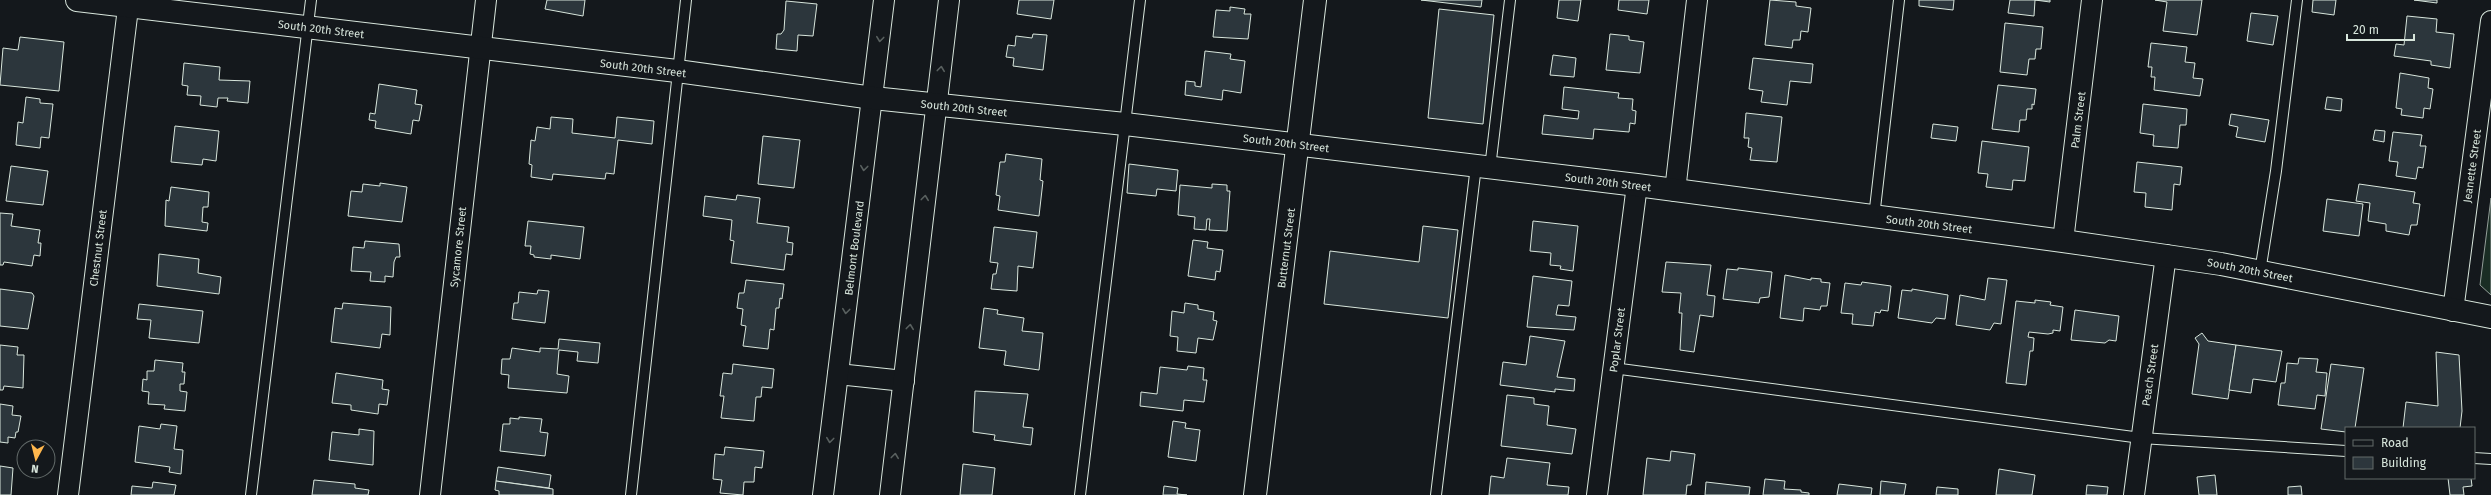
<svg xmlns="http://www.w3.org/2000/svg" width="2491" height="495" viewBox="0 0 2491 495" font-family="'Fira Sans',sans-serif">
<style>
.green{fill:#1a2d24;stroke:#939e99}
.building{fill:#2c363c;stroke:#d8e6dc}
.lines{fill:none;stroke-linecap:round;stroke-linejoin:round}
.lane-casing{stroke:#d8e6dc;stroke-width:12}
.street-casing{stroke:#d8e6dc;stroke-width:22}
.secondary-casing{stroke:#d8e6dc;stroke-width:24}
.lane{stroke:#14181c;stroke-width:10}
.street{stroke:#14181c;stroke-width:20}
.secondary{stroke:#14181c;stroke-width:22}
.oneway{stroke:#59605f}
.labels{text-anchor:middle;stroke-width:3;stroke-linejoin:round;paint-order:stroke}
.street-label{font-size:11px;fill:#d8e6dc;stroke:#14181c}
</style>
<rect width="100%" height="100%" fill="#14181c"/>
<polygon class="green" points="2491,198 2491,295 2480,285"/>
<g class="building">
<polygon points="547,0 585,0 583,16 545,9"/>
<polygon points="1019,0 1054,0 1051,19 1017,14"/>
<polygon points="1421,0 1482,0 1481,7"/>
<polygon points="1559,0 1581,0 1578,21 1557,18"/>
<polygon points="1619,0 1649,0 1647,14 1618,10"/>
<polygon points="1770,0 1796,2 1796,6 1811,8 1808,32 1801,31 1800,40 1793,40 1792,48 1765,45"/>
<polygon points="1919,0 1954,0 1953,10 1919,6"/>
<polygon points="2010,0 2050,0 2050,2 2035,0 2034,16 2008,13"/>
<polygon points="2155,0 2202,0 2197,35 2163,31 2167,2"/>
<polygon points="2313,0 2336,0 2334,15 2312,12"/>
<polygon points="2414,0 2437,0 2437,3"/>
<polygon points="786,1 817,4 813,36 798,35 797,51 776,49 777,34 781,34 784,30"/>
<polygon points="1230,7 1245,9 1244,14 1251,14 1248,39 1213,37 1216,10 1230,11"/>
<polygon points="1439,9 1494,15 1483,124 1428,118"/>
<polygon points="2251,13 2278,16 2273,45 2247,41"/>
<polygon points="2407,16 2437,19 2436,32 2454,34 2450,68 2431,65 2431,61 2394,56 2396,44 2404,45"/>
<polygon points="2005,23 2043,27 2041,49 2036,49 2035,59 2029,59 2027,75 2000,72"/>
<polygon points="1033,34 1047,35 1043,70 1013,66 1014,58 1006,57 1008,45 1015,46 1016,36 1032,38"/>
<polygon points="1610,34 1629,36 1629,40 1644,42 1640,73 1606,70"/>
<polygon points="20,37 64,42 59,91 0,85 3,48 18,50"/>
<polygon points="2151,43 2187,47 2185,62 2195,63 2193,78 2203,79 2200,96 2154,90 2155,77 2151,77 2152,67 2148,67"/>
<polygon points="1205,51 1231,54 1230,59 1245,61 1241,93 1223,90 1222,100 1185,95 1186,81 1195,82 1195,86 1201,87"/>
<polygon points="1553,55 1576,58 1574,77 1550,75"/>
<polygon points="1753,58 1813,64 1811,83 1790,81 1787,105 1761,102 1763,91 1749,89"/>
<polygon points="184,63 220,67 219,80 250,81 248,103 227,101 228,98 218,98 217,107 200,105 201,96 187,95 188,86 182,85"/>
<polygon points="2400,73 2429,78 2428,88 2433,89 2430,109 2424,108 2423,118 2401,115 2402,109 2396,108"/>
<polygon points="379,84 417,90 415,104 422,105 419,121 413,120 411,134 375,128 376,121 369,120 370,113 375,114"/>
<polygon points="1998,85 2036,89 2034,105 2032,104 2032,109 2027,109 2026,120 2020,120 2019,132 1992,129"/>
<polygon points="1564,87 1619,93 1618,98 1633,99 1632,110 1636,111 1635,124 1630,123 1629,132 1594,129 1593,139 1542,134 1544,115 1578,119 1579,111 1562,109"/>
<polygon points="26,97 40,99 40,103 53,104 49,138 41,137 40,148 16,145 18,122 23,123"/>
<polygon points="2327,97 2342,99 2341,111 2325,109"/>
<polygon points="2143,104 2187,109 2186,125 2180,125 2178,148 2153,146 2154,135 2140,133"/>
<polygon points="1746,113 1782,117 1777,162 1750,160 1752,148 1748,147 1749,138 1744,138"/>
<polygon points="2231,114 2269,120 2265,142 2236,137 2238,127 2229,125"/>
<polygon points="551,117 573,119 572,133 615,138 617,117 654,121 652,144 618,140 614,174 606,173 605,179 553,174 552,180 531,177 532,165 529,164 531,140 535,141 537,127 550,129"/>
<polygon points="1933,124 1958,127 1956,141 1931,138"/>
<polygon points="175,126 219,131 216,161 203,159 202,165 171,162"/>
<polygon points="2375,130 2385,131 2384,142 2373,140"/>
<polygon points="2393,132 2422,135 2420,146 2426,146 2423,168 2418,167 2416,179 2396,176 2398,162 2389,161"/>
<polygon points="763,136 800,140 794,188 758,184"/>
<polygon points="1982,141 2029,147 2025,181 2013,180 2012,190 1986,187 1988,174 1978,173"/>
<polygon points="1006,154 1042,159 1040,180 1043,181 1039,216 998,210 1000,196 996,195 1000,162 1005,162"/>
<polygon points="2137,162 2182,167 2180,185 2174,184 2172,210 2145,207 2146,193 2134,192"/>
<polygon points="1129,164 1178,170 1176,191 1157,189 1156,196 1127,193"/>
<polygon points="11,166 48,171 43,205 6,201"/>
<polygon points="380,183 407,187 402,222 348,216 351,191 362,192 363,184 380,186"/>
<polygon points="1212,184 1227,185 1227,191 1230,191 1227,231 1209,230 1210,219 1207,219 1206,230 1194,229 1195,217 1178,215 1180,185 1212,188"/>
<polygon points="2359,184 2415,192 2413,203 2420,204 2417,225 2411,225 2409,235 2386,231 2386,224 2368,221 2370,203 2356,201"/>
<polygon points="171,187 209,192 208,207 203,207 202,222 208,223 207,231 165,226 166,200 169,201"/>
<polygon points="737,195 760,198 757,223 789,227 787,242 793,243 792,255 786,254 784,270 731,263 734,241 730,240 732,220 703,216 705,196 736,200"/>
<polygon points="2327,199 2363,204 2359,236 2323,231"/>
<polygon points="0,213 13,214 11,226 40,230 38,243 41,243 40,256 34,255 32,266 4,262 3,265 0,265"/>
<polygon points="528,221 584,227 580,259 551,255 551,259 534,257 534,255 530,254 531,246 525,246"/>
<polygon points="1533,221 1578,226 1573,271 1560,269 1561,266 1550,265 1551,253 1530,251"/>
<polygon points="1423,226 1458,230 1448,318 1324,304 1330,251 1419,262"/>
<polygon points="994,227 1037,232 1033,268 1018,266 1017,291 991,289 993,274 996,274 998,263 990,262"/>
<polygon points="1193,240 1208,242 1207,248 1223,250 1220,272 1216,271 1215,280 1188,276"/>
<polygon points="365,241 399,244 400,257 396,257 394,262 393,277 385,276 385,282 370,281 371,272 351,271 353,247 364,248"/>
<polygon points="159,254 199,259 198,273 221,277 219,294 157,286"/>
<polygon points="1666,262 1711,265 1707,295 1715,296 1713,317 1700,315 1694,352 1680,350 1682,313 1679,313 1681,293 1662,292"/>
<polygon points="1738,268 1772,272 1769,297 1760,298 1759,303 1723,299 1727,269 1738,270"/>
<polygon points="1785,275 1811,280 1811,278 1821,279 1821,282 1830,283 1827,306 1821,306 1820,310 1804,308 1803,321 1780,318"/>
<polygon points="1533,276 1572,281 1569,306 1558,305 1556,315 1576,317 1574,330 1527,327"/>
<polygon points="1988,278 2007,280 2001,324 1994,323 1990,330 1956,325 1960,295 1985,300"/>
<polygon points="746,280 784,284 782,299 780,298 779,308 776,308 774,330 770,329 768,349 743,346 746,326 741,325 743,309 737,308 739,293 744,293"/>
<polygon points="1862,282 1891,286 1888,311 1881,310 1880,313 1875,312 1873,326 1852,324 1853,314 1841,313 1845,283 1861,285"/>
<polygon points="0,289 32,293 34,296 28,329 0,326"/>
<polygon points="1912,289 1948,295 1945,319 1936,318 1932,323 1898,318 1902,290 1912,291"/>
<polygon points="538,290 549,291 545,323 512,319 514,303 518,303 519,292 537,294"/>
<polygon points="2035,300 2051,302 2050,305 2063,307 2060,331 2053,330 2053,333 2048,334 2029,332 2028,337 2034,338 2033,351 2030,351 2026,385 2006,383 2016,301 2035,303"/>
<polygon points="343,303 391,307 390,335 382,334 380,348 331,342 335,308 342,309"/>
<polygon points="1185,303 1198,305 1198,309 1214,312 1213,320 1217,321 1213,340 1198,338 1196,353 1177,351 1178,337 1170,336 1172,311 1184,313"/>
<polygon points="139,304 203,311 199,343 149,338 151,320 137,319"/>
<polygon points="984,308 998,310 997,314 1024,318 1022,331 1043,333 1039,370 1004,365 1006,351 979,348"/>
<polygon points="2075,310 2119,316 2116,341 2109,340 2105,343 2071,340"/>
<polygon points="2202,333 2208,341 2236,345 2228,399 2192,394 2199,344 2195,338"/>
<polygon points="1530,336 1565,341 1557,377 1575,379 1574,391 1555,389 1555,392 1500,385 1503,362 1526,365"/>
<polygon points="559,339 600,343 598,363 577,361 578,352 559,350 557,374 569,376 567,393 508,388 509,375 501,374 502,359 510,359 512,348 540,352 540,348 558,349"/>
<polygon points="0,345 18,347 17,355 24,355 23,388 4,386 3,390 0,390"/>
<polygon points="2236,345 2282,351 2276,382 2253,379 2251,393 2229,390"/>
<polygon points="2436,352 2459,355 2462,411 2460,428 2403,428 2406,402 2438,406"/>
<polygon points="2299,358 2318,359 2316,372 2327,373 2325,396 2317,395 2315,409 2278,405 2281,383 2285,383 2287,363 2298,364"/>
<polygon points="155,360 183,363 182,372 185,372 184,384 180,384 180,391 187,392 185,411 164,409 165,405 148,404 149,392 142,391 143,379 147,380 147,371 154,371"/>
<polygon points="733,364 774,369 772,388 762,387 761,397 756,397 754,421 721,418 724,396 720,396 723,373 732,374"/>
<polygon points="2331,364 2364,368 2355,428 2346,428 2346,432 2321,429"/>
<polygon points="1188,366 1204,368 1203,380 1207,380 1204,402 1184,400 1183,411 1140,406 1141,392 1157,394 1160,367 1187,370"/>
<polygon points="336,373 383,380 382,389 389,390 387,405 379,404 378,414 351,410 351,405 332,403"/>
<polygon points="975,391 1028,394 1023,427 1033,428 1031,445 994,440 995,435 973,432"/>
<polygon points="1507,395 1534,398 1534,404 1549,406 1547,425 1576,429 1572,454 1501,446"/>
<polygon points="0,404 13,406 12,415 21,416 18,432 16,432 15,438 8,437 8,443 0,442"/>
<polygon points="519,417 542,419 540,432 548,433 545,456 500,451 503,424 510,424 510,418 519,419"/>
<polygon points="1173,421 1186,423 1185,428 1200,430 1196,461 1168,457"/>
<polygon points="161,424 177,426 174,449 183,450 181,474 169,472 170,467 135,462 139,426 160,429"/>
<polygon points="359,429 374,431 373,465 329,460 332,432 359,435"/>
<polygon points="725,447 764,451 762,468 755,467 754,482 744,482 743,495 720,493 722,480 713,479 715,454 724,455"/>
<polygon points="1671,451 1695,454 1691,485 1687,485 1686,495 1643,495 1647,458 1670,461"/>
<polygon points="1507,458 1550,463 1547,485 1569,487 1568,495 1489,495 1491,476 1504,478"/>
<polygon points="963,464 995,468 992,495 960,495"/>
<polygon points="0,466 13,468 11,495 0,495"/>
<polygon points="498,467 551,475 549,488 496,481"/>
<polygon points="1999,469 2035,475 2032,495 1996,495"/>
<polygon points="2215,475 2217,495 2199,495 2197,477"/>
<polygon points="2448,478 2471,478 2472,486 2463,487 2464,495 2450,495"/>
<polygon points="1765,479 1785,481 1784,489 1801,490 1801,492 1809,493 1809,495 1763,495"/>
<polygon points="314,480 355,484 355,488 369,490 368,495 312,495"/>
<polygon points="496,481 553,489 553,495 499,495 499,491 495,490"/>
<polygon points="1881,481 1906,484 1904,495 1880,495"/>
<polygon points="153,482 176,485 174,495 131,495 132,486 152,488"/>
<polygon points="1706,482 1750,487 1749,495 1705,495"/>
<polygon points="1839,484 1872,488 1871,495 1837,495"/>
<polygon points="2087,485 2108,487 2107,495 2086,495"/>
<polygon points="1164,486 1178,488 1177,494 1187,495 1163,495"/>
<polygon points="2301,486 2302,495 2288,495 2288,487"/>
<polygon points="1937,487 1958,489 1958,495 1936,495"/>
</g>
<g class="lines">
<g class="lane-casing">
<g id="lane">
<polyline points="1490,168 1510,0"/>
<polyline points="1874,217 1899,0"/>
<polyline points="2260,272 2276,171 2297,0"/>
<polyline points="1613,368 2141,438 2346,451"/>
<polyline points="2474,458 2491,459"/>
<polyline points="251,495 311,0"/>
<polyline points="631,495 686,0"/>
<polyline points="1080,495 1140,0"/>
<polyline points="1436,495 1476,166"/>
</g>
</g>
<g class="street-casing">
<g id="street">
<polyline points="1675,191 1697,0"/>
<polyline points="2063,241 2092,0"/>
<polyline points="2453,311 2491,21"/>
<polyline points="838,374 904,381"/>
<polyline points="68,495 129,0"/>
<polyline points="430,495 486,0"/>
<polyline points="823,495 884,0"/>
<polyline points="890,495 949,0"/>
<polyline points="1597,495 1637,185"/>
<polyline points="2134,495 2166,255"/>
</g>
</g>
<g class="secondary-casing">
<g id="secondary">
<polyline points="77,0 677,71 873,98 1125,124 1637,185 2063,241 2221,264 2491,317"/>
<polyline points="1255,495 1315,0"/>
</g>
</g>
<use href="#lane" class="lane"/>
<use href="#street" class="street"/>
<use href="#secondary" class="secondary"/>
</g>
<defs><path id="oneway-chevron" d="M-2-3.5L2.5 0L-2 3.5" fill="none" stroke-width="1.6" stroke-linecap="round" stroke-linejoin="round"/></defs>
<g class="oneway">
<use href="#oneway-chevron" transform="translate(880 39) rotate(97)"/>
<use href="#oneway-chevron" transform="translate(941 69) rotate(-83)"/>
<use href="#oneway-chevron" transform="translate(864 168) rotate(97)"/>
<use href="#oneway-chevron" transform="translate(925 198) rotate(-83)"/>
<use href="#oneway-chevron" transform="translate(846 311) rotate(97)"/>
<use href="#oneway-chevron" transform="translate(910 327) rotate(-83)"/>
<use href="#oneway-chevron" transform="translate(830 440) rotate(97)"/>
<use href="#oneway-chevron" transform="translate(895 456) rotate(-83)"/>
</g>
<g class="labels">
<g class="street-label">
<text transform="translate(321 29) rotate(7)" y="4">South 20th Street</text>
<text transform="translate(643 68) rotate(7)" y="4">South 20th Street</text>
<text transform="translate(964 108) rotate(6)" y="4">South 20th Street</text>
<text transform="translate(2078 120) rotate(-83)" y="4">Palm Street</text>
<text transform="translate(1286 143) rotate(7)" y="4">South 20th Street</text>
<text transform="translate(2472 166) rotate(-82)" y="4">Jeanette Street</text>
<text transform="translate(1608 182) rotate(7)" y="4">South 20th Street</text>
<text transform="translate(1929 224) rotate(7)" y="4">South 20th Street</text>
<text transform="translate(458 247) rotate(-84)" y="4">Sycamore Street</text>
<text transform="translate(98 248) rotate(-83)" y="4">Chestnut Street</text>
<text transform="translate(854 248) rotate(-83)" y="4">Belmont Boulevard</text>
<text transform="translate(1286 248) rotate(-83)" y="4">Butternut Street</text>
<text transform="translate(2250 270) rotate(11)" y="4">South 20th Street</text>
<text transform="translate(1617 340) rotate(-83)" y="4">Poplar Street</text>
<text transform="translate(2150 375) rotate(-82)" y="4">Peach Street</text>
</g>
</g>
<rect x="2345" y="427" width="130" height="52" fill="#14181c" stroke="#626a69"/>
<rect x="2353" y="440" width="20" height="6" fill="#14181c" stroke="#626a69"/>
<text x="2381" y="447" font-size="12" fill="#d8e6dc">Road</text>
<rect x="2353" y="457" width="20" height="12" fill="#2c363c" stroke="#626a69"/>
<text x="2381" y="467" font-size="12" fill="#d8e6dc">Building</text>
<g transform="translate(36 459) rotate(187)"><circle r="19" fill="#14181c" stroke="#626a69"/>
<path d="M0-3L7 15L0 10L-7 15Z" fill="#ffb74d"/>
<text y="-6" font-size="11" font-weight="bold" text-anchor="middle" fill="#d8e6dc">N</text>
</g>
<path d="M2347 34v6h67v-6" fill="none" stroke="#d8e6dc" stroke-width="2"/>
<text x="2353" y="34" font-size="12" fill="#d8e6dc" stroke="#14181c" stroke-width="3" paint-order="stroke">20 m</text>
</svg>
